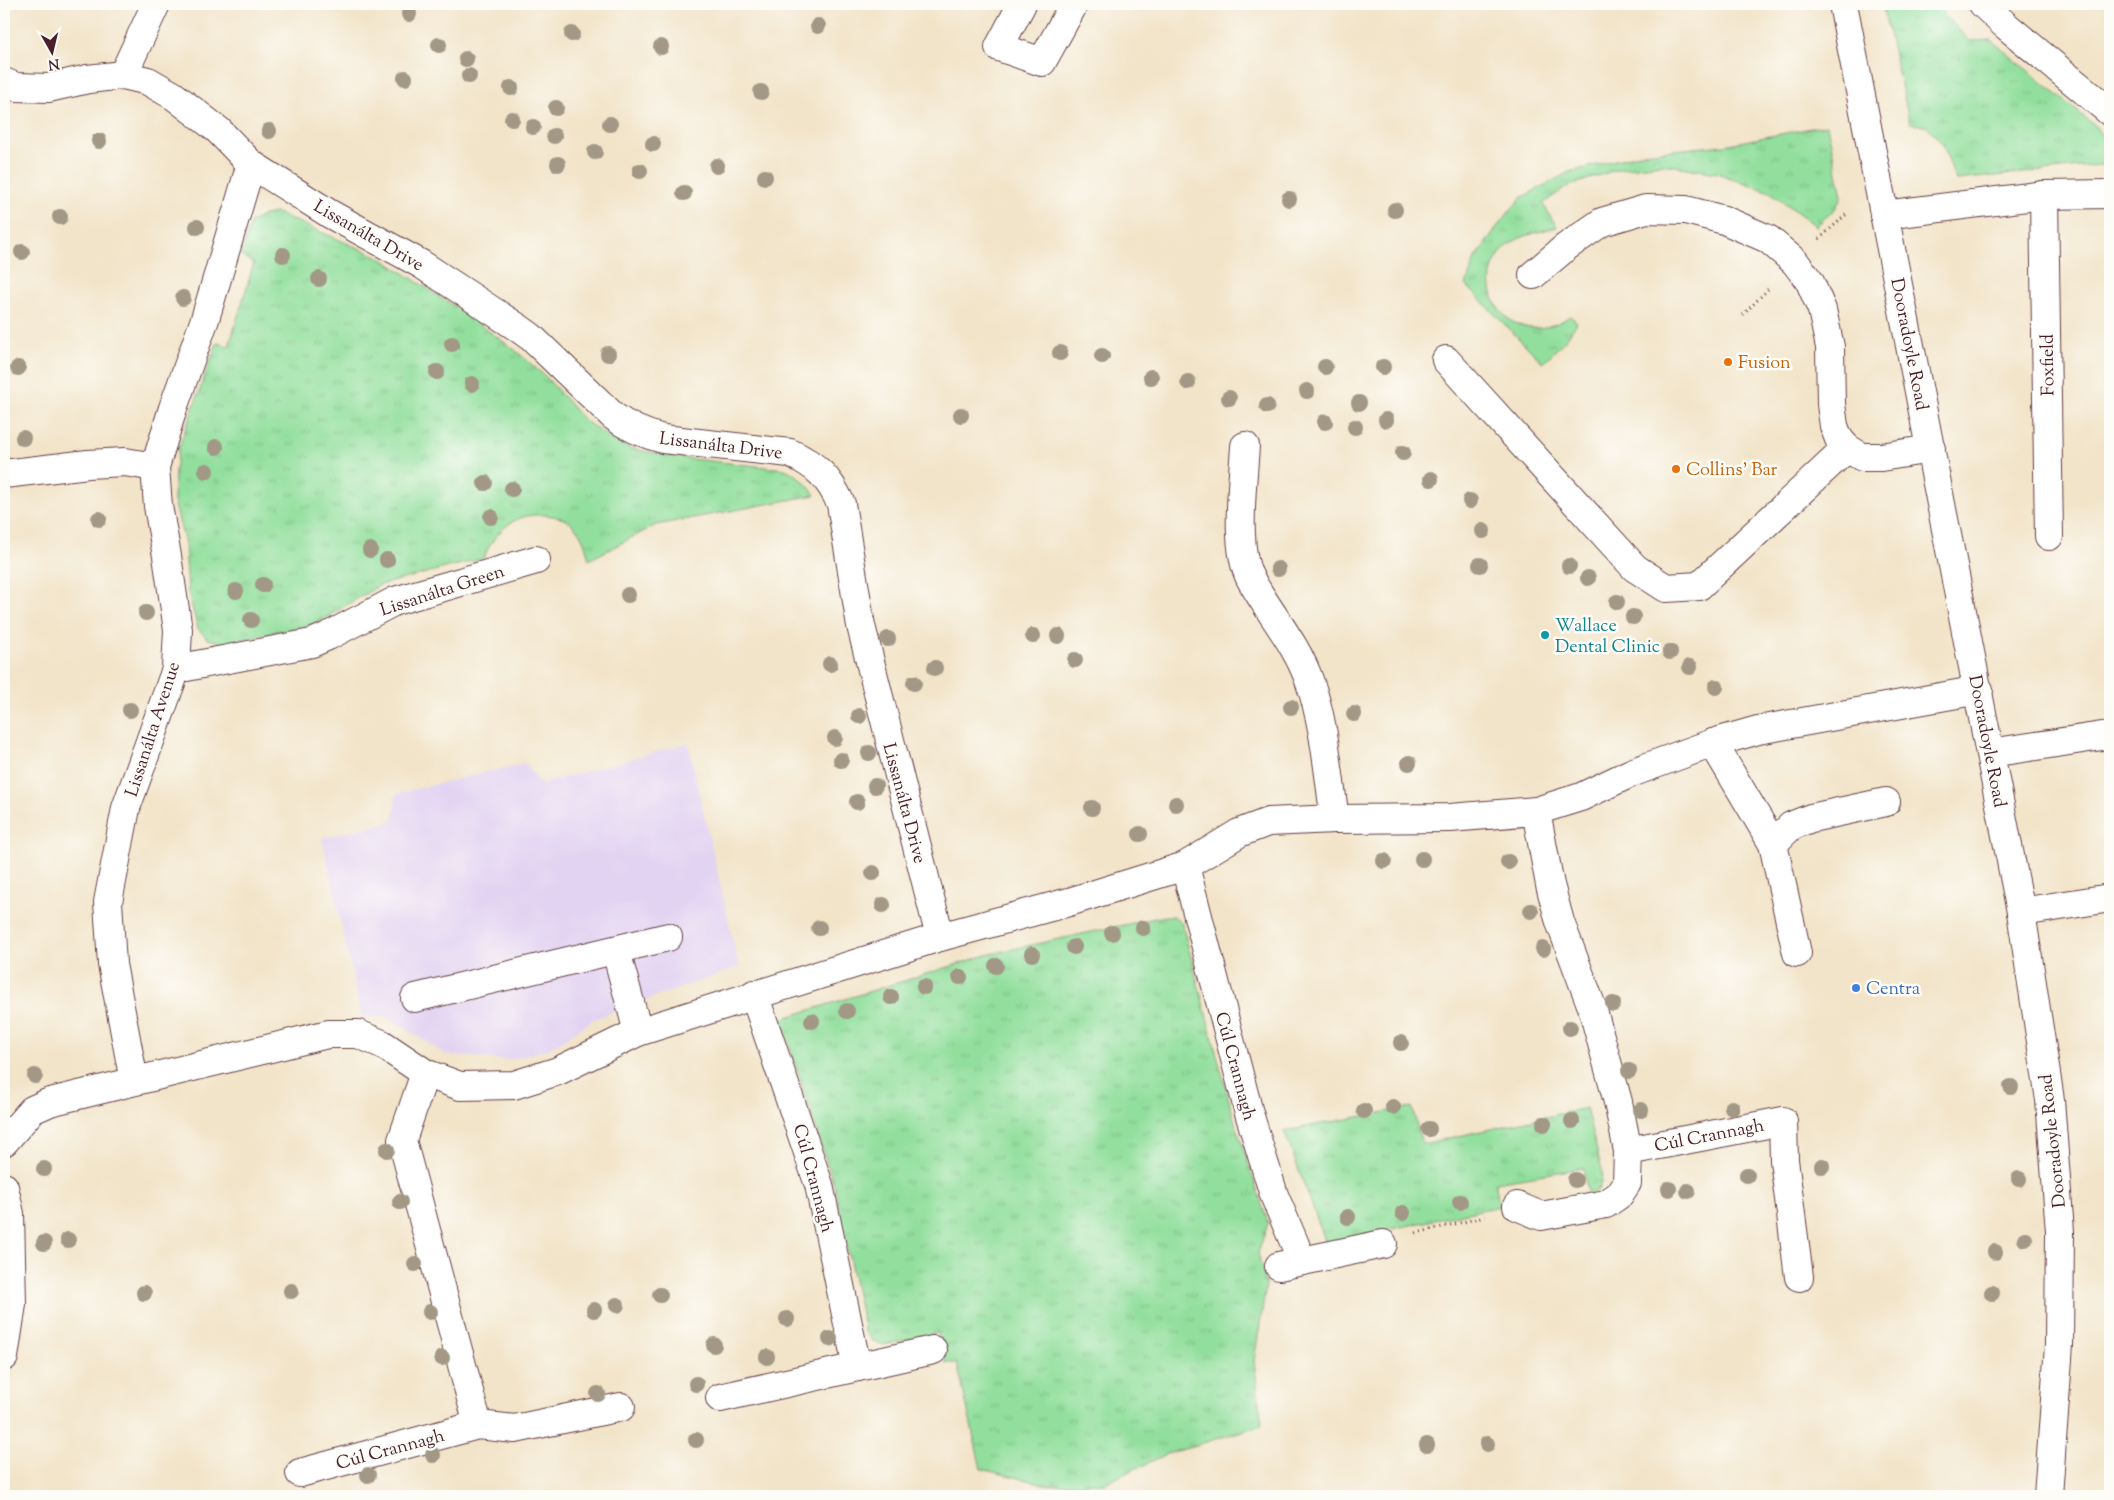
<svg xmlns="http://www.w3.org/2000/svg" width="2114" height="1500" viewBox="0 0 2114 1500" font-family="'Sorts Mill Goudy',serif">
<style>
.built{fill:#e3d3f2}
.grass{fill:url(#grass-tufts);stroke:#6e7f64}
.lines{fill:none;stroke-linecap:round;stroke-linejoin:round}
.minor-casing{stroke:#633d43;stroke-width:30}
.path{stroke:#633d43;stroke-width:3;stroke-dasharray:1 4;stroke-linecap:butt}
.minor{stroke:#fff;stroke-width:28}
.tree{fill:#a29885}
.food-dot{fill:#e8710a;stroke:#fdfcf7;stroke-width:2}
.culture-dot{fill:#0f9aa8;stroke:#fdfcf7;stroke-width:2}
.shop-dot{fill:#3f7fe0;stroke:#fdfcf7;stroke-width:2}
.labels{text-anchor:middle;stroke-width:5;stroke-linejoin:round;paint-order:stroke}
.street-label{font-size:18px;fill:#4a1f2b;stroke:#fdfcf7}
.food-label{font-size:18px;fill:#c56008;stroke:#fdfcf7;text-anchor:start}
.culture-label{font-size:18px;fill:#0d838f;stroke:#fdfcf7;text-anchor:start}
.shop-label{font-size:18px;fill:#366cbe;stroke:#fdfcf7;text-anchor:start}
</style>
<defs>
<pattern id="grass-tufts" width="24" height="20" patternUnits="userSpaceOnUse" patternTransform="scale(1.25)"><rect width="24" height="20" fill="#92df9d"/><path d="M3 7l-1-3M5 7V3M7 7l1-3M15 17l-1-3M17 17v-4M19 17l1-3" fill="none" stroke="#7fbf87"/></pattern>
</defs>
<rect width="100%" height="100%" fill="#fdfcf7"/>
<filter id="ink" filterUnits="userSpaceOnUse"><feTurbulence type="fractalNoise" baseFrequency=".02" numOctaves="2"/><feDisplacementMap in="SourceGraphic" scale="10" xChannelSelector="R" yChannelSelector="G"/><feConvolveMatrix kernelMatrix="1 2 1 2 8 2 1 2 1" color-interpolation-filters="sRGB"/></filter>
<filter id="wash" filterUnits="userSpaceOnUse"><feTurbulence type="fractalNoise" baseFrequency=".0096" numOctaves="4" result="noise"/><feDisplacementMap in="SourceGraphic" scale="20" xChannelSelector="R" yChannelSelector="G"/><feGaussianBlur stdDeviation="1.12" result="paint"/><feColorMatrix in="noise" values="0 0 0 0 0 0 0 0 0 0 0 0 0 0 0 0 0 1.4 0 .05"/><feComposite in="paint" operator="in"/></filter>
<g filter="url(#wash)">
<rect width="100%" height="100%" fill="#f2e4c9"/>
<polygon class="built" points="688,743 739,967 594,1019 549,1049 508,1060 446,1055 388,1017 362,1017 322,838 393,821 396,794 525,763 541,784"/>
<g class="grass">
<path d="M1882,4H1946L1943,13L1970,41L1991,40L2095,126C2104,138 2112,148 2109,164L1956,180L1943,145L1928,127L1910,123Z"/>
<path d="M1827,125L1842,196L1835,209L1816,226L1770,192L1717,173L1662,164L1618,169L1566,187L1543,204L1557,227C1544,231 1525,234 1513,242C1461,276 1507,359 1570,316L1577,322L1567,338L1543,363L1466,285L1475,258L1500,223L1521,198L1569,172L1643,153L1724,145Z"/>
<path d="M277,213L379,257L454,306L515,350L546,377L584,420L605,435L629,448L683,458L785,469C799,475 806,483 815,495L656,525L589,560C586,547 583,535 573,525C566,518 554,516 545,515C516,512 494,531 484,558L380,585L315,624L224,643L208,639L198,629L188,592L185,544L174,501L175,470L179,447L217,343L229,346L254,263L241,256L251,222L264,215Z"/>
<polygon points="1165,916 1174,916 1182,924 1236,1126 1268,1223 1258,1253 1266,1286 1254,1361 1262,1425 1167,1454 1105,1483 1049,1485 981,1469 957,1363 946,1363 938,1333 884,1345 873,1341 865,1332 834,1185 781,1019 990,954"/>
<polygon points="1412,1107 1422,1144 1586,1108 1602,1171 1601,1183 1598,1190 1588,1196 1583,1168 1495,1182 1500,1206 1326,1243 1284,1131"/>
</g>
</g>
<g filter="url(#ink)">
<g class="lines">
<g class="minor-casing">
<g id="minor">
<polyline points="1022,4 999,47 1042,62 1074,4"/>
<polyline points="1843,4 2021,912 2050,1100 2060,1232 2059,1345 2048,1496"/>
<polyline points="1983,4 2004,24 2110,112"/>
<polyline points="123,75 156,4"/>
<path d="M4,82L16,87L48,88L88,79L123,75L148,81L174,96L218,130L251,164L330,214L421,264L517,327L531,337L613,416C629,428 644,434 663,439L790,453C816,465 829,477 841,504L861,626L940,937"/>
<polyline points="2044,195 2049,536"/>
<polyline points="1884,215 2044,195 2110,194"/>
<polyline points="1533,275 1566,247 1602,222 1646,209 1686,210 1724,220 1768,239 1795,262 1810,282 1822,310 1830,347 1831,404 1834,426 1839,439 1847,448 1862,457 1881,457 1931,449"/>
<polyline points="1446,360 1635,568 1666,588 1699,586 1847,448"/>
<path d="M1245,446C1243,481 1234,547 1250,578C1269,613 1296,643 1309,680C1325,724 1328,773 1335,819"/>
<polyline points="4,474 88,464 125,462 155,467"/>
<polyline points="176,669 312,643 328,636 395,601 536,560"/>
<polyline points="1713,743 1773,844 1791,826 1811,818 1886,802"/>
<polyline points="1990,753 2102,736"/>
<polyline points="1536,811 1550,885 1560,922 1592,1007 1618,1102 1628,1151"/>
<polyline points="1773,844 1797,953"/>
<polyline points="1185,866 1249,1113 1274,1195 1302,1261"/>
<polyline points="2021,912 2110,898"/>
<polyline points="616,951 638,1032"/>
<polyline points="754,994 819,1185 857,1367"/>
<polyline points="415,998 668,937"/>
<polyline points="425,1073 402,1140 478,1425"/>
<polyline points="134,1081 112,964 108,902 126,808 176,669 178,630 167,556 158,506 155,467 173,408 205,319 251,164"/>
<polyline points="4,1142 32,1110 50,1102 328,1034 358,1034 382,1044 425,1073 460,1086 514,1085 558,1071 638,1032 940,937 1069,902 1185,866 1239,833 1268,822 1335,819 1450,818 1536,811 1581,797 1631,773 1713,743 1758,730 1979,690"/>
<polyline points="4,1187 10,1214 12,1304 4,1357"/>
<polyline points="1517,1206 1541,1216 1606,1204 1619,1195 1627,1183 1628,1151 1783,1121 1784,1160 1799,1277"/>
<polyline points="1279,1266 1383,1244"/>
<polyline points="720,1398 933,1350"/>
<polyline points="300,1473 478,1425 515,1429 621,1407"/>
</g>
</g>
<g class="path">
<polyline points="1819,239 1848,213"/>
<polyline points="1743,315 1770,287"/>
<polyline points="1416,1233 1485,1217"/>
</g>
<use href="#minor" class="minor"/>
</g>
<g class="tree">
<circle cx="409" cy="14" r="8"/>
<circle cx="818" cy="26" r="8"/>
<circle cx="572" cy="34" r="8"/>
<circle cx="439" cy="45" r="8"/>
<circle cx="661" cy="47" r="8"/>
<circle cx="466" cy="59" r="8"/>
<circle cx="469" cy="76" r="8"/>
<circle cx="405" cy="78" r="8"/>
<circle cx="511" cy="88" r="8"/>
<circle cx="761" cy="92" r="8"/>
<circle cx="556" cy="108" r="8"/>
<circle cx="512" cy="119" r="8"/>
<circle cx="610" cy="124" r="8"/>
<circle cx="533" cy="127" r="8"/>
<circle cx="269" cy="131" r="8"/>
<circle cx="554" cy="136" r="8"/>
<circle cx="99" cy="141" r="8"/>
<circle cx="653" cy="144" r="8"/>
<circle cx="595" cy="152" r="8"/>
<circle cx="558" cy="164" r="8"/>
<circle cx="717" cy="166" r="8"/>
<circle cx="640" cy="171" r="8"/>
<circle cx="765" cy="177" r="8"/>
<circle cx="684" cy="193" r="8"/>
<circle cx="1289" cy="199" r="8"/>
<circle cx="1395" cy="210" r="8"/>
<circle cx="60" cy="217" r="8"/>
<circle cx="197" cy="227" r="8"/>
<circle cx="22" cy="252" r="8"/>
<circle cx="283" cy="255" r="8"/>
<circle cx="319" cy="279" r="8"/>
<circle cx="183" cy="298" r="8"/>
<circle cx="452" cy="344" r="8"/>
<circle cx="1060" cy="353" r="8"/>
<circle cx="608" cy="354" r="8"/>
<circle cx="1102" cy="356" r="8"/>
<circle cx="1325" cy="367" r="8"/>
<circle cx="1383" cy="367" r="8"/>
<circle cx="18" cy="368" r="8"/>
<circle cx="437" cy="372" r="8"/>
<circle cx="1151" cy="377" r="8"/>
<circle cx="1188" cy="382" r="8"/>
<circle cx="472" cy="384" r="8"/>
<circle cx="1307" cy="391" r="8"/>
<circle cx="1229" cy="398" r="8"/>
<circle cx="1359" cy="403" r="8"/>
<circle cx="1267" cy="406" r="8"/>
<circle cx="961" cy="415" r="8"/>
<circle cx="1386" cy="420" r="8"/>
<circle cx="1325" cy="422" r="8"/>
<circle cx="1355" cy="427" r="8"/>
<circle cx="23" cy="438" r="8"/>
<circle cx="216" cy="447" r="8"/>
<circle cx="1403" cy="453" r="8"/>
<circle cx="206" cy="471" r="8"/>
<circle cx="1431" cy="479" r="8"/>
<circle cx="485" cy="483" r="8"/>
<circle cx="512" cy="489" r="8"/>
<circle cx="1470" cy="501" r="8"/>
<circle cx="491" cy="517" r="8"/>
<circle cx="99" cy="519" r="8"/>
<circle cx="1483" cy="531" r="8"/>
<circle cx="370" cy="550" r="8"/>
<circle cx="387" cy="560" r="8"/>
<circle cx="1480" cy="565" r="8"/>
<circle cx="1569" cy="566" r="8"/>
<circle cx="1278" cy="569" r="8"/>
<circle cx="1588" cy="578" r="8"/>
<circle cx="263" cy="585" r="8"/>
<circle cx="236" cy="591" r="8"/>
<circle cx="628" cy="595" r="8"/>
<circle cx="1617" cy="602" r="8"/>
<circle cx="146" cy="613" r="8"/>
<circle cx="1633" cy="617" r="8"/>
<circle cx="251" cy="620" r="8"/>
<circle cx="1033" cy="636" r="8"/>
<circle cx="1058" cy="636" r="8"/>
<circle cx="888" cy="639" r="8"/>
<circle cx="1670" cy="652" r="8"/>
<circle cx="1075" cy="660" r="8"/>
<circle cx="830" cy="664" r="8"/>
<circle cx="1690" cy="667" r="8"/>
<circle cx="935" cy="668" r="8"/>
<circle cx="914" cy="683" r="8"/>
<circle cx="1716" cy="687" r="8"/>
<circle cx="1291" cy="707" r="8"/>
<circle cx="130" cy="710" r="8"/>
<circle cx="1354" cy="714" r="8"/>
<circle cx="859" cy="716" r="8"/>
<circle cx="835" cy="738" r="8"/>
<circle cx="869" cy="753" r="8"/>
<circle cx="841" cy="760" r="8"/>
<circle cx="1409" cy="763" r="8"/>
<circle cx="875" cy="786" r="8"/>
<circle cx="857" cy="802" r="8"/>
<circle cx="1176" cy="804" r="8"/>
<circle cx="1092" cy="808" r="8"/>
<circle cx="1140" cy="834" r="8"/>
<circle cx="1422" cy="859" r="8"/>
<circle cx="1384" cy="861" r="8"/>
<circle cx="1508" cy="862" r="8"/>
<circle cx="873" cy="873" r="8"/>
<circle cx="883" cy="905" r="8"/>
<circle cx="1531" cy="911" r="8"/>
<circle cx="819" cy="928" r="8"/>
<circle cx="1143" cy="928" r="8"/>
<circle cx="1112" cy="933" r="8"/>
<circle cx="1074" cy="947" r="8"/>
<circle cx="1543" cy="949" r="8"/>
<circle cx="1032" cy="954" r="8"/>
<circle cx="996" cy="966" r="8"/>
<circle cx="960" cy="977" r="8"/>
<circle cx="924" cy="987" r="8"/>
<circle cx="891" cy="997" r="8"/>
<circle cx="1613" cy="1004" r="8"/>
<circle cx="847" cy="1011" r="8"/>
<circle cx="812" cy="1021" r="8"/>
<circle cx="1570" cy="1028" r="8"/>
<circle cx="1401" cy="1043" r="8"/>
<circle cx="1629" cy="1071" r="8"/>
<circle cx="35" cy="1076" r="8"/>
<circle cx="2011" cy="1087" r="8"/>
<circle cx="1393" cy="1107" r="8"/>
<circle cx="1732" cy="1108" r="8"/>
<circle cx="1641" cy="1110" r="8"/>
<circle cx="1364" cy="1111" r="8"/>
<circle cx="1572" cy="1121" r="8"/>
<circle cx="1544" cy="1124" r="8"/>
<circle cx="1429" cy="1129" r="8"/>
<circle cx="387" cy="1150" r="8"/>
<circle cx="1822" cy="1166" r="8"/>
<circle cx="44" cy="1169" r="8"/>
<circle cx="1747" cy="1175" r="8"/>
<circle cx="2019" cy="1179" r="8"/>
<circle cx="1575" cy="1180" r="8"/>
<circle cx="1669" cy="1189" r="8"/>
<circle cx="1688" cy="1191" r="8"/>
<circle cx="400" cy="1202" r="8"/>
<circle cx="1460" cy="1202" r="8"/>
<circle cx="1403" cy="1213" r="8"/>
<circle cx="1348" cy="1217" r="8"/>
<circle cx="2025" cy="1239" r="8"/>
<circle cx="68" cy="1240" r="8"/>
<circle cx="44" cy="1243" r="8"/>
<circle cx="1995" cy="1252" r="8"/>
<circle cx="415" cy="1264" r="8"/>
<circle cx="291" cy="1291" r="8"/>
<circle cx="144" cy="1293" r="8"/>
<circle cx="1992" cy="1293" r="8"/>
<circle cx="660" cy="1295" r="8"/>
<circle cx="617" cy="1305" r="8"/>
<circle cx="594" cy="1310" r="8"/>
<circle cx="430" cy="1312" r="8"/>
<circle cx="787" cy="1319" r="8"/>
<circle cx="830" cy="1339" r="8"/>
<circle cx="714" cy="1345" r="8"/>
<circle cx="767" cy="1357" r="8"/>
<circle cx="442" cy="1358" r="8"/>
<circle cx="696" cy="1384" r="8"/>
<circle cx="598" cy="1394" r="8"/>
<circle cx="696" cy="1440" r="8"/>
<circle cx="1487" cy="1444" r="8"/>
<circle cx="1427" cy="1445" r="8"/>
<circle cx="433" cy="1455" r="8"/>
<circle cx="368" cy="1475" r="8"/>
</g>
</g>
<g class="food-dot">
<circle cx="1728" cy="362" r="5"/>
<circle cx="1676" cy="469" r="5"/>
</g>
<circle class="culture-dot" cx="1545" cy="635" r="5"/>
<circle class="shop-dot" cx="1856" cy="988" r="5"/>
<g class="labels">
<g class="street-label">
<text transform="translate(369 235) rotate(30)" y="6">Lissanálta Drive</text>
<text transform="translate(1910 344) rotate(79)" y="6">Dooradoyle Road</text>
<text transform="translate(2047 365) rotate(-91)" y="6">Foxfield</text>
<text transform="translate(721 445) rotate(7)" y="6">Lissanálta Drive</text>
<text transform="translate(442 590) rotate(-18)" y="6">Lissanálta Green</text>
<text transform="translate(152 729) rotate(-72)" y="6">Lissanálta Avenue</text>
<text transform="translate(1988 741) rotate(79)" y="6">Dooradoyle Road</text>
<text transform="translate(905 803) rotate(75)" y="6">Lissanálta Drive</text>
<text transform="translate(1236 1066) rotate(75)" y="6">Cúl Crannagh</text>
<text transform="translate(1709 1135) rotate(-11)" y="6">Cúl Crannagh</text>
<text transform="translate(2052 1141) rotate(-96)" y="6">Dooradoyle Road</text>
<text transform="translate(814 1178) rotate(75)" y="6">Cúl Crannagh</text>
<text transform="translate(390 1449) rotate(-15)" y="6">Cúl Crannagh</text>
</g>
<g class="food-label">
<text x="1738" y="368">Fusion</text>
<text x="1686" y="475">Collins' Bar</text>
</g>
<g class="culture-label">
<text x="1555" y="631">Wallace<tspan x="1555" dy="21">Dental Clinic</tspan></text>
</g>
<g class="shop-label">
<text x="1866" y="994">Centra</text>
</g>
</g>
<rect width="2114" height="1500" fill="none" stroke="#fdfcf7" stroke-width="20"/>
<g transform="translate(52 52) rotate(172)" stroke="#fdfcf7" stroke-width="4" paint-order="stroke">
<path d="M0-4L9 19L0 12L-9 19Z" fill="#4a1f2b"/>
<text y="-8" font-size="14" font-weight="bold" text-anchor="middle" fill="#4a1f2b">N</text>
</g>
</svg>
